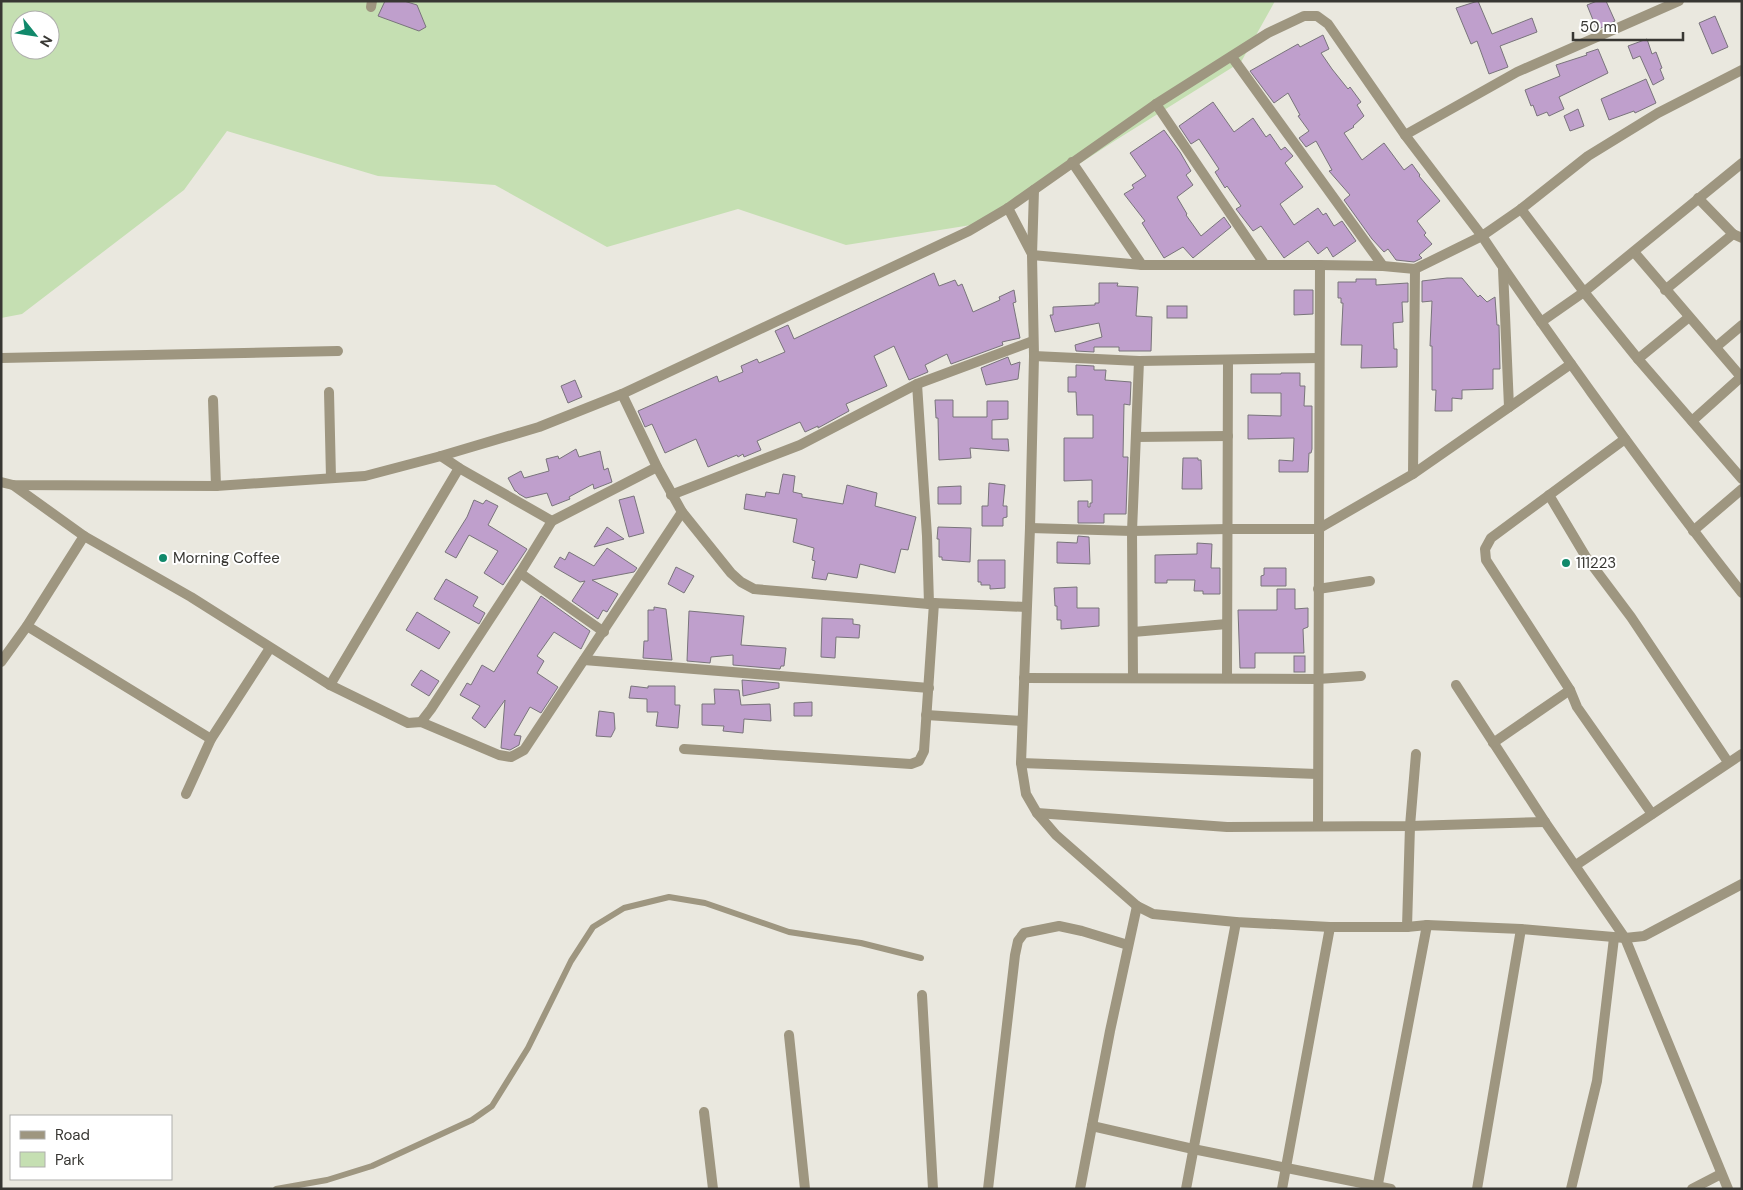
<svg xmlns="http://www.w3.org/2000/svg" width="1743" height="1190" viewBox="0 0 1743 1190" font-family="'DM Sans',sans-serif">
<style>
.green{fill:#c5dfb2;fill-rule:evenodd}
.building{fill:#bf9fcc;stroke:#79747b}
.lines{fill:none;stroke-linecap:round;stroke-linejoin:round}
.service{stroke:#9e9680;stroke-width:6}
.minor{stroke:#9e9680;stroke-width:10}
.tertiary{stroke:#9e9680;stroke-width:10}
.poi-dot{fill:#11896b;stroke:#fff;stroke-width:2}
.labels{text-anchor:middle;stroke-width:4;stroke-linejoin:round;paint-order:stroke}
.poi-label{font-size:15px;fill:#383733;stroke:#fff;text-anchor:start}
</style>
<rect width="100%" height="100%" fill="#eae8df"/>
<path class="green" d="M1,1H1275L1241,62L1116,140L990,222L846,245L738,209L607,247L495,185L378,176L227,131L184,190L22,314L1,318ZM20,20H50V50H20Z"/>
<g class="building">
<polygon points="385,1 404,1 417,5 426,27 419,31 378,16"/>
<polygon points="1478,1 1492,34 1532,18 1537,32 1500,46 1508,67 1489,74 1477,41 1471,44 1456,8"/>
<polygon points="1597,1 1606,1 1615,21 1597,30 1587,5"/>
<polygon points="1715,16 1728,47 1712,54 1699,23"/>
<polygon points="1323,35 1329,49 1321,53 1332,69 1348,89 1350,87 1361,102 1357,105 1364,116 1353,126 1354,127 1344,133 1362,160 1384,143 1404,170 1412,164 1420,175 1419,176 1440,201 1417,221 1426,233 1424,235 1432,244 1419,255 1422,258 1414,262 1396,260 1388,249 1384,252 1372,239 1344,200 1350,195 1329,171 1332,170 1316,141 1306,147 1299,138 1309,131 1298,116 1300,115 1288,93 1274,103 1250,71 1298,44 1300,47"/>
<polygon points="1647,39 1652,54 1656,52 1662,68 1660,69 1664,79 1653,85 1640,56 1633,59 1628,46"/>
<polygon points="1598,49 1608,73 1559,97 1564,109 1549,116 1547,112 1537,116 1533,105 1531,106 1525,90 1560,76 1556,65 1587,55 1586,53"/>
<polygon points="1646,79 1656,103 1635,113 1634,111 1609,120 1601,99"/>
<polygon points="1213,102 1234,132 1253,118 1266,137 1270,134 1281,150 1285,147 1293,156 1285,163 1303,187 1280,204 1294,225 1318,208 1323,215 1326,213 1334,226 1342,221 1356,241 1333,257 1327,247 1318,254 1308,241 1284,258 1261,226 1253,231 1236,209 1241,206 1227,186 1225,188 1215,172 1219,169 1199,139 1191,144 1179,126"/>
<polygon points="1578,109 1584,126 1570,131 1564,116"/>
<polygon points="1164,130 1180,152 1191,171 1186,175 1193,185 1177,197 1187,214 1186,215 1201,236 1224,217 1231,227 1193,258 1183,247 1164,258 1142,223 1145,221 1124,194 1134,188 1132,185 1146,176 1130,153"/>
<polygon points="934,273 939,286 955,280 958,286 962,284 973,312 1000,300 999,297 1014,290 1016,302 1013,303 1020,338 1002,342 1003,345 951,364 947,354 925,365 928,372 909,380 894,346 874,356 887,386 846,404 849,411 818,428 818,426 805,432 800,422 757,441 761,450 744,457 743,454 738,457 737,455 708,467 696,439 665,453 652,424 645,427 638,411 717,376 719,382 743,372 741,366 757,359 759,363 785,352 775,331 788,325 794,339"/>
<polygon points="1447,278 1462,278 1478,297 1480,295 1487,302 1495,297 1497,325 1499,325 1500,369 1493,369 1493,389 1462,390 1462,399 1452,398 1452,411 1435,411 1436,390 1432,390 1432,346 1430,346 1432,301 1422,302 1422,281"/>
<polygon points="1356,279 1376,279 1376,285 1408,283 1408,302 1402,302 1403,322 1393,323 1394,349 1397,349 1397,367 1361,368 1362,345 1341,345 1343,303 1341,303 1341,298 1338,298 1338,282 1356,282"/>
<polygon points="1099,283 1118,283 1117,286 1138,287 1136,316 1152,317 1151,351 1119,351 1119,347 1094,347 1094,352 1076,351 1075,345 1102,337 1099,323 1055,332 1050,315 1053,315 1053,307 1095,305 1095,303 1099,303"/>
<polygon points="1294,290 1313,290 1313,314 1294,315"/>
<rect x="1167" y="306" width="20" height="12"/>
<polygon points="1008,357 1011,365 1020,362 1018,379 986,385 981,368"/>
<polygon points="1076,365 1094,366 1094,370 1106,370 1105,380 1131,382 1130,405 1124,404 1123,457 1128,457 1126,514 1104,514 1104,523 1078,523 1078,501 1088,501 1088,507 1090,507 1090,503 1092,503 1092,480 1064,481 1064,438 1093,438 1093,415 1077,415 1076,392 1068,392 1068,377 1076,377"/>
<polygon points="1281,373 1300,373 1300,386 1305,386 1304,406 1312,406 1312,449 1311,453 1309,453 1308,472 1279,472 1279,460 1293,461 1294,438 1248,439 1248,415 1281,416 1281,393 1251,393 1251,374 1281,374"/>
<polygon points="575,380 582,397 568,403 561,386"/>
<polygon points="935,400 953,400 953,417 987,417 987,401 1008,401 1008,419 992,420 992,439 1008,439 1009,451 970,448 971,458 939,460 938,418 936,418"/>
<polygon points="576,449 579,457 600,451 604,470 608,468 612,482 594,489 593,484 569,497 570,499 552,506 547,493 526,498 519,494 516,491 515,491 508,478 521,471 524,478 549,471 546,459 558,456 559,459"/>
<polygon points="1183,458 1198,458 1198,460 1201,460 1202,489 1182,489"/>
<polygon points="783,474 795,476 793,492 802,494 802,497 843,504 847,485 877,493 875,506 916,517 908,550 901,549 895,573 860,564 857,578 828,573 826,580 812,578 815,561 812,560 814,548 793,542 797,519 744,509 746,494 765,497 766,492 779,494"/>
<polygon points="989,483 1005,485 1003,506 1007,506 1007,517 1003,518 1003,526 982,526 982,506 988,506"/>
<polygon points="961,486 961,504 938,504 938,487"/>
<polygon points="634,496 644,533 629,537 619,500"/>
<polygon points="474,500 483,504 486,500 498,506 488,525 527,549 503,585 484,573 498,551 469,535 456,558 445,552 467,517"/>
<polygon points="607,527 624,539 594,547"/>
<polygon points="938,527 971,528 970,562 942,560 942,557 939,557 939,539 937,539"/>
<polygon points="1078,536 1089,537 1090,564 1057,563 1057,542 1077,543"/>
<polygon points="1197,543 1212,544 1211,568 1220,568 1220,594 1203,594 1203,591 1194,591 1195,580 1167,580 1167,583 1155,583 1155,555 1197,554"/>
<polygon points="607,548 637,568 634,572 592,580 618,594 607,612 603,610 598,619 572,601 585,581 580,582 554,567 560,557 565,560 569,552 594,566"/>
<polygon points="978,560 1005,560 1005,588 990,589 990,585 981,585 981,582 978,582"/>
<polygon points="676,567 694,576 684,593 668,584"/>
<polygon points="1264,568 1286,568 1286,586 1261,586 1261,576 1264,575"/>
<polygon points="446,579 478,597 473,606 485,613 479,624 434,599"/>
<polygon points="1077,587 1077,608 1099,608 1099,626 1061,629 1061,620 1057,620 1057,606 1055,606 1054,588"/>
<polygon points="1277,589 1295,589 1295,609 1308,608 1308,627 1303,629 1304,653 1255,653 1255,668 1240,668 1238,610 1277,610"/>
<polygon points="541,596 590,631 581,649 554,632 537,656 544,661 537,673 558,687 541,713 530,707 514,735 521,736 519,745 510,750 501,748 505,700 485,728 472,718 480,706 460,695 467,683 471,685 482,665 494,672"/>
<polygon points="654,607 666,609 672,660 643,658 644,641 648,641 648,610 654,610"/>
<polygon points="689,611 744,616 741,645 786,648 784,666 781,666 780,669 733,665 733,655 711,657 710,663 687,661"/>
<polygon points="417,612 450,632 439,649 406,630"/>
<polygon points="822,618 853,619 853,624 860,625 859,638 836,637 835,658 821,657"/>
<rect x="1294" y="656" width="11" height="16"/>
<polygon points="421,670 439,681 429,696 411,685"/>
<polygon points="742,680 779,683 779,688 743,696"/>
<polygon points="631,686 648,688 648,686 675,686 675,705 680,705 678,728 656,726 658,712 647,712 647,699 629,698"/>
<polygon points="714,689 739,690 741,705 770,704 771,721 744,719 743,733 723,731 724,726 702,725 702,704 715,704"/>
<polygon points="812,702 812,716 794,716 794,703"/>
<polygon points="599,711 614,713 615,729 611,737 596,736"/>
</g>
<g class="lines">
<polyline class="service" points="276,1189 327,1180 372,1166 472,1120 492,1106 528,1048 571,961 593,927 624,908 669,897 705,903 789,932 861,943 921,958"/>
<g class="minor">
<polyline points="371,7 372,1"/>
<polyline points="1232,57 1383,266"/>
<polyline points="1156,104 1265,265"/>
<polyline points="1405,135 1517,72 1679,1"/>
<polyline points="1072,162 1142,265"/>
<polyline points="1034,190 1032,255 1034,356 1030,528 1021,763 1026,794 1037,813 1056,835 1137,906 1153,914 1236,922 1330,927 1407,927 1427,925 1521,929 1625,938 1644,936 1742,884"/>
<polyline points="1698,198 1733,234 1742,238"/>
<polyline points="1008,208 1032,254"/>
<polyline points="1521,209 1584,292 1638,359 1742,479"/>
<polyline points="1634,252 1742,378"/>
<path d="M1032,255L1142,265H1320L1383,266L1415,269L1482,236C1517,289 1554,340 1591,392C1640,460 1690,527 1742,593"/>
<polyline points="1503,269 1509,407"/>
<polyline points="1665,290 1733,234"/>
<polyline points="1541,322 1584,292 1742,163"/>
<polyline points="1716,347 1742,325"/>
<polyline points="1034,356 1139,361 1319,358"/>
<polyline points="1,358 338,351"/>
<polyline points="1638,359 1688,318"/>
<polyline points="917,384 927,536 929,604"/>
<polyline points="329,392 331,478"/>
<polyline points="622,394 657,467 682,512 731,573 741,582 754,589 929,604 934,603 1026,607"/>
<polyline points="213,400 216,486"/>
<polyline points="1692,421 1741,377"/>
<polyline points="1136,437 1228,436"/>
<polyline points="1625,439 1491,538 1485,549 1486,560 1570,690 1577,707 1652,814"/>
<polyline points="441,456 459,468 552,521"/>
<polyline points="1413,474 1415,269"/>
<polyline points="13,485 84,536 191,597 330,685 408,723 421,722 499,755 511,757 524,750 682,512"/>
<polyline points="671,495 800,445 917,384 1033,341"/>
<polyline points="1549,495 1586,557 1631,617 1728,762"/>
<polyline points="1030,528 1132,531 1227,529 1318,529 1413,474 1571,364"/>
<polyline points="1693,531 1742,489"/>
<polyline points="520,573 604,632"/>
<polyline points="1318,589 1370,581"/>
<polyline points="27,626 211,739"/>
<polyline points="1133,632 1227,624"/>
<polyline points="584,660 929,688"/>
<polyline points="1,662 27,626 84,536"/>
<polyline points="1024,678 1318,679 1361,676"/>
<polyline points="1133,678 1132,531 1139,361"/>
<polyline points="1227,678 1228,360"/>
<polyline points="330,685 459,468"/>
<polyline points="1456,685 1545,822 1625,938 1728,1189"/>
<polyline points="926,715 1022,721"/>
<polyline points="421,722 431,709 520,573 552,521 657,467"/>
<polyline points="1493,743 1570,690"/>
<polyline points="684,749 911,764 919,761 924,751 934,603"/>
<polyline points="1021,763 1317,774"/>
<polyline points="186,794 211,739 270,648"/>
<polyline points="1037,813 1227,827 1410,826 1545,822"/>
<polyline points="1318,826 1320,265"/>
<polyline points="1576,865 1742,754"/>
<polyline points="1407,927 1410,826 1416,754"/>
<polyline points="922,995 933,1189"/>
<polyline points="789,1035 805,1189"/>
<polyline points="704,1112 713,1189"/>
<polyline points="1092,1126 1193,1149 1391,1189"/>
<polyline points="988,1189 1015,955 1018,941 1024,933 1059,926 1082,931 1128,945"/>
<polyline points="1080,1189 1110,1031 1137,906"/>
<polyline points="1186,1189 1236,922"/>
<polyline points="1282,1189 1330,927"/>
<polyline points="1377,1189 1427,925"/>
<polyline points="1477,1189 1521,929"/>
<polyline points="1571,1189 1597,1081 1614,938"/>
<polyline points="1692,1189 1721,1174"/>
</g>
<polyline class="tertiary" points="1,482 13,485 216,486 365,476 441,456 539,427 622,394 969,231 1008,208 1156,104 1268,33 1304,16 1317,16 1328,24 1405,135 1482,236 1521,209 1588,156 1658,113 1742,70"/>
</g>
<g class="poi-dot">
<circle cx="163" cy="558" r="5"/>
<circle cx="1566" cy="563" r="5"/>
</g>
<g class="labels">
<g class="poi-label">
<text x="173" y="563">Morning Coffee</text>
<text x="1576" y="568">111223</text>
</g>
</g>
<rect width="1743" height="1190" fill="none" stroke="#383733" stroke-width="5"/>
<rect x="10" y="1115" width="162" height="65" fill="#ffffff" stroke="#afafad"/>
<rect x="20" y="1131" width="25" height="8" fill="#9e9680" stroke="#afafad"/>
<text x="55" y="1140" font-size="15" fill="#383733">Road</text>
<rect x="20" y="1152" width="25" height="15" fill="#c5dfb2" stroke="#afafad"/>
<text x="55" y="1165" font-size="15" fill="#383733">Park</text>
<g transform="translate(35 35) rotate(120)"><circle r="24" fill="#ffffff" stroke="#afafad"/>
<path d="M0-4L9 19L0 12L-9 19Z" fill="#11896b"/>
<text y="-8" font-size="14" font-weight="bold" text-anchor="middle" fill="#383733">N</text>
</g>
<path d="M1573 32v8h110v-8" fill="none" stroke="#383733" stroke-width="2.5"/>
<text x="1580" y="32" font-size="15" fill="#383733" stroke="#ffffff" stroke-width="4" paint-order="stroke">50 m</text>
</svg>
